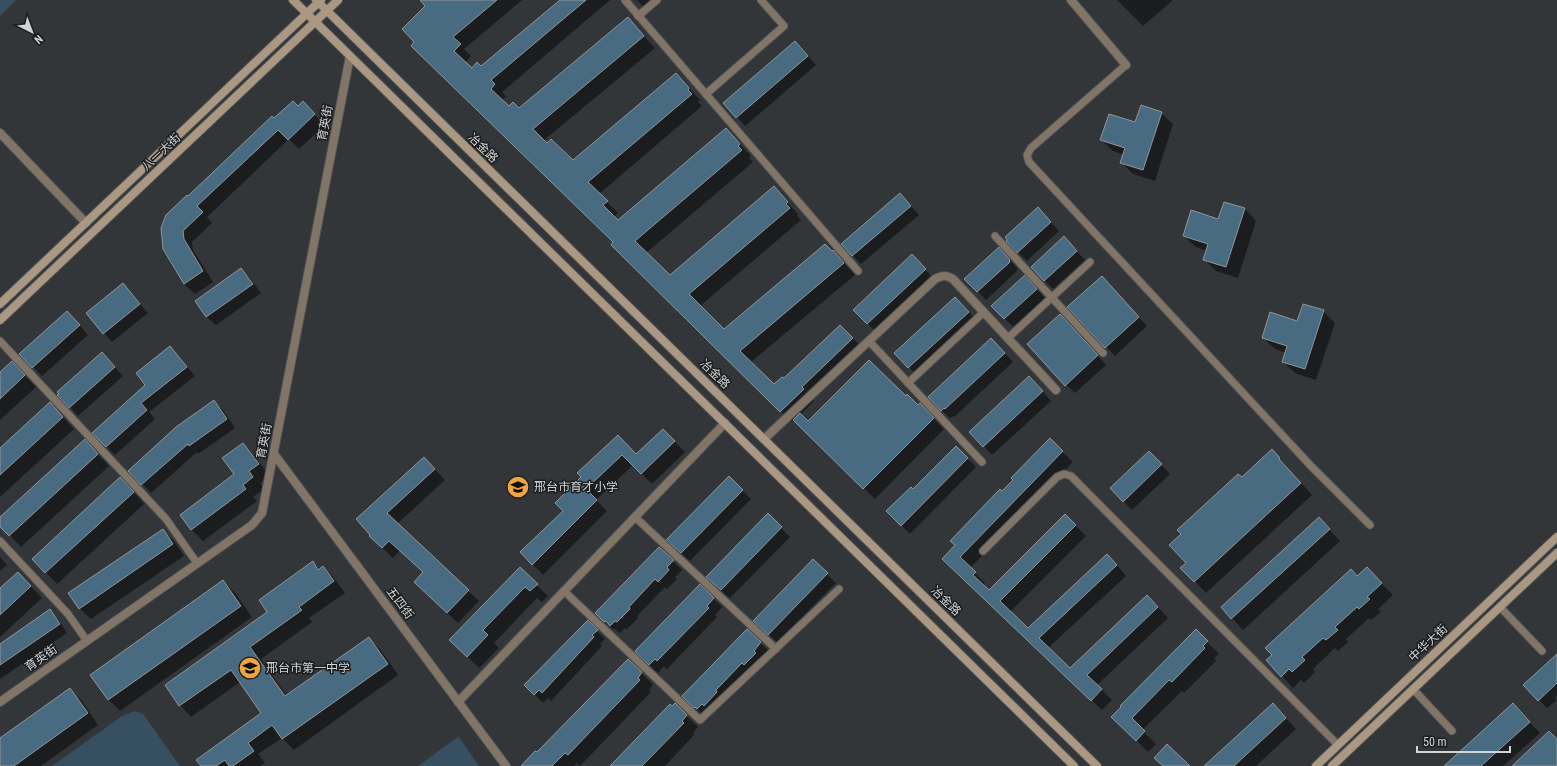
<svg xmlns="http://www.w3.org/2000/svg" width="1557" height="766" viewBox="0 0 1557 766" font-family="'Roboto Condensed','Noto Sans SC',sans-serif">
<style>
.green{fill:#365061}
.shadow{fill:#0007}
.building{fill:#486b82;stroke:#919598}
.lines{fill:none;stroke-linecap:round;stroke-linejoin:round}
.lane-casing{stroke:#4f5254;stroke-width:9}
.street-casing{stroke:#4f5254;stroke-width:10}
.secondary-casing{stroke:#4f5254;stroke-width:10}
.lane{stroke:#817568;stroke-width:7}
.street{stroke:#817568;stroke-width:8}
.secondary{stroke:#ab9883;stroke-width:8}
.labels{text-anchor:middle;stroke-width:3;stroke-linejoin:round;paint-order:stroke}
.street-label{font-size:12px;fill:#d1d4d5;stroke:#1b1d1e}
.poi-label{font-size:12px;fill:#d1d4d5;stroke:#1b1d1e;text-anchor:start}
</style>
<rect width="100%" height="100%" fill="#323638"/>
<g class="green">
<polygon points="0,0 16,0 0,16"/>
<polygon points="135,711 143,714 180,766 52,766 122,716"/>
<polygon points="459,737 479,766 418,766 458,737"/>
</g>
<g class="shadow">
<polygon points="437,0 522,0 464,49 471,56 465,63 472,69 481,68 561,0 610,0 502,92 506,96 502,101 509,108 519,110 628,19 655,48 543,141 573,161 676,74 700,100 698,102 702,106 599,194 618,213 614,217 618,221 726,130 751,156 749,158 753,162 646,253 670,276 774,188 798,214 797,216 801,220 700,306 724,330 833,251 855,275 751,362 774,386 852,337 864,350 813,399 814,401 800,415 808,423 906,398 931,416 944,429 875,499 795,420 792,422 612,245 615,242 423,57"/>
<polygon points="637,0 661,0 648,11"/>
<polygon points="1117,0 1173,0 1143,26"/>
<polygon points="795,42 816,65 745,126 737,117"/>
<polygon points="303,103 325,125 299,149 289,139 207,217 212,223 192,242 193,250 213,282 195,294 184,284 167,215 274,120 298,108"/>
<polygon points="1161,113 1173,124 1155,181 1133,174 1122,163 1124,155 1113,151 1101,139"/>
<polygon points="900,194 919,215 861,264 842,244"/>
<polygon points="1225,203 1245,209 1256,221 1238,278 1216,271 1204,259 1207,251 1196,247 1184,236 1219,220"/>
<polygon points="1046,217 1059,231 1027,261 1007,241"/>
<polygon points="1072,246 1085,260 1053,289 1032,267"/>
<polygon points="1007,257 1018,269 1016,270 1017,271 986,300 966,279"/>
<polygon points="920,264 933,278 876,332 854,310"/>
<polygon points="241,269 250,278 261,293 216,325 207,317 196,302"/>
<polygon points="123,284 148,313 112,342 104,333"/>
<polygon points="1033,285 1045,298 1013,327 993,306"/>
<polygon points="1110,286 1147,326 1115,356 1069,307"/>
<polygon points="963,306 977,321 917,376 909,367"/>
<polygon points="1323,311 1335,323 1316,380 1295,373 1283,361 1286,353 1275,349 1263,338"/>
<polygon points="76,321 88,335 42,376 20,354"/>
<polygon points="1069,324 1106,365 1075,393 1066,385"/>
<polygon points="170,347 195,376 149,412 155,419 115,455 106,446"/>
<polygon points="1000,348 1013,362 954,417 953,416 950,418 941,410"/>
<polygon points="110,362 123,376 78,416 70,407"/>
<polygon points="0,373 23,374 36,387 0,420"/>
<polygon points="1038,386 1051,401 992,455 970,432"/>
<polygon points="214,401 223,410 235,428 198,454 197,452 151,493 130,471"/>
<polygon points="50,403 74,429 0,497 0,449"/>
<polygon points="663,430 685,452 652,484 633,465 596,500 607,511 543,575 521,552 564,511 582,477 617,436 636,455"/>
<polygon points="1050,440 1073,462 970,568 985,583 982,586 989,592 1065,515 1086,536 1010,612 1028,629 1117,565 1126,576 1048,648 1070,669 1157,606 1168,618 1097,685 1112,700 1102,710 943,559"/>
<polygon points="243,444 254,456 270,476 260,483 264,489 253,497 257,501 203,541 192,530 181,515 236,475"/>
<polygon points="956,447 976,467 910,534 887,511 913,491"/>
<polygon points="1272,451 1312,495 1206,593 1182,568 1187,563 1242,478"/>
<polygon points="96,452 109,466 21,547 0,525 0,519"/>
<polygon points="1149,452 1170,474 1132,510 1111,488"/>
<polygon points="424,458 445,480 397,524 479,601 458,623 425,592 424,573 400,550 393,558 370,536"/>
<polygon points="729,477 751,499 690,561 676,548"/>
<polygon points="132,490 144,504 57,584 33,559"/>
<polygon points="768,515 790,537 730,598 716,586"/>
<polygon points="1319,519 1340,541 1243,630 1232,618"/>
<polygon points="162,530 174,541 184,556 91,619 79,608"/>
<polygon points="659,548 682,570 675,577 677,579 667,589 665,587 637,616 638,618 626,630 625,628 620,633 615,629 614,630 596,613"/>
<polygon points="0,557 7,565 0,571"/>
<polygon points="813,561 836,583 777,642 755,621"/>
<polygon points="313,563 320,570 323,567 334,578 345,593 309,618 312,622 261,659 287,696 368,638 380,649 398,675 294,750 282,738 258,754 265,763 260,766 202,766 263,713 240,682 191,717 180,705 166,685 269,612"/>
<polygon points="520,569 548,596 542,602 537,598 494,643 499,648 479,668 451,640"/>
<polygon points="1357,577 1378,580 1393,595 1378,609 1381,612 1371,620 1369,618 1346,639 1348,642 1338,651 1335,648 1313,669 1315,672 1304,683 1301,680 1293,688 1282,676 1273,655"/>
<polygon points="223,581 235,593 252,617 120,711 109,700 91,675"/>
<polygon points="29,584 42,598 0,637 0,589"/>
<polygon points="713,598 722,607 715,615 717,617 667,669 664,666 658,673 636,652"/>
<polygon points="49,611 58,619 67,633 0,679 0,645"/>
<polygon points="588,622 605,639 600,644 602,646 551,701 548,698 543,703 525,685"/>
<polygon points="1196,631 1219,654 1214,658 1216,661 1184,693 1182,691 1142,730 1156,744 1148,752 1113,717"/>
<polygon points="760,643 769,651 723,699 725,701 713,713 711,712 703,715 683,696"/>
<polygon points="1557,655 1557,695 1555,698 1557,700 1547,708 1539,700"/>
<polygon points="641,673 653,684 649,690 651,692 580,766 577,763 574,766 522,766"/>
<polygon points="70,690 82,701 98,725 41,766 0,766 0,739"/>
<polygon points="675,705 698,727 693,733 694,735 665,766 611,766"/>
<polygon points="1283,715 1296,729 1256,766 1205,766"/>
<polygon points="1523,715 1540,733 1503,766 1446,766"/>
</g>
<g class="building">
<polygon points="420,0 497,0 453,37 461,44 454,51 472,68 477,62 481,66 560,0 586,0 491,80 495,84 491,89 509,106 513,102 519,108 628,17 644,36 533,129 547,143 551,139 573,160 676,73 689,88 688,90 692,94 588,182 608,201 603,205 618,220 726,128 740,144 738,146 742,150 635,241 670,275 774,186 788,202 786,204 790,208 689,294 724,329 825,244 832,251 833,250 844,263 740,351 774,384 782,377 784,378 840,325 853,338 802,387 804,389 780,412 611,245 613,242 411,46 414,42 402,29 425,6"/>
<polygon points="795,41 808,56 736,118 723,103"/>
<polygon points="293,101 298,106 303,101 315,114 288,140 278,130 197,206 203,212 183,231 184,239 203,271 184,284 163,249 161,228 166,215 187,195 188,196 272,116 274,118"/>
<polygon points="1141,105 1162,112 1143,170 1120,163 1125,148 1100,140 1109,114 1135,122"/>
<polygon points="900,193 911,206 852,256 841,244"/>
<polygon points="1224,202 1245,208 1226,267 1203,260 1208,244 1183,236 1191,210 1218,219"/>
<polygon points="1038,207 1051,222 1017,253 1006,241 1007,240 1005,237"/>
<polygon points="1064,236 1077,251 1044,281 1031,267"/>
<polygon points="999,247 1010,260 1009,261 1010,262 977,292 964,279"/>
<polygon points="912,254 926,269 867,324 853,310"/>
<polygon points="241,268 253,284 206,317 195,301"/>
<polygon points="1025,275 1037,289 1004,319 991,306"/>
<polygon points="1102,276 1139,317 1105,348 1067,307"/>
<polygon points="123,283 140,304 103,334 86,313"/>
<polygon points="955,297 969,312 908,368 894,353"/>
<polygon points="1303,304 1324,310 1305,369 1282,362 1287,346 1262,338 1270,312 1297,321"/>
<polygon points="67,311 80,325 32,368 19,354"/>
<polygon points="1060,314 1098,355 1065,386 1027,344"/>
<polygon points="991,338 1005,353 945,409 944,408 941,411 928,397"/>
<polygon points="170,346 187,367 141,403 147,410 106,447 92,433 145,385 136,373"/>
<polygon points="102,352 115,367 69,408 57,395 59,394 57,392"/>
<polygon points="869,360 906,396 907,394 918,405 920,403 934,418 863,489 793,420 800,413 808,421"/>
<polygon points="12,361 25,375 0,399 0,372"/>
<polygon points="1029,376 1043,391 983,447 969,432"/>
<polygon points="214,400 227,419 189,446 188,444 141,485 128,471 176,427"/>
<polygon points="50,402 63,417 0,475 0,448"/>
<polygon points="663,429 675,441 641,474 622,455 586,489 597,500 532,565 520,552 563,511 555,503 581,477 577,473 618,435 636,454"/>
<polygon points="1050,438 1063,451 960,557 976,572 973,575 989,590 1065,514 1076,525 1000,601 1028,628 1107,554 1117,565 1039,638 1070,668 1147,595 1158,607 1087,675 1102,689 1091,701 942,559 955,545 950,541 1000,489 1002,491 1013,480 1011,478"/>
<polygon points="85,439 98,454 97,455 9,536 0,527 0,517"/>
<polygon points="243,443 259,464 249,471 253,477 243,485 246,489 191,530 180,515 234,474 222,458"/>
<polygon points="956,446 968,458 901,526 886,511 911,487 913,489"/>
<polygon points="1272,449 1280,458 1279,459 1301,483 1194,582 1180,568 1186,563 1169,545 1181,534 1177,530 1238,474 1242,477"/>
<polygon points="1149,451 1162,464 1123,502 1110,488"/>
<polygon points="424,457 435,469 387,513 469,590 447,613 414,582 423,572 389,541 382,548 369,536 370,535 356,519"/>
<polygon points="729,476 743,490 681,553 666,540"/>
<polygon points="120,477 134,492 45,573 32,559"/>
<polygon points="768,513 782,527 721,590 706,577 708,575"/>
<polygon points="1319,517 1330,529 1231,619 1221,607"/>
<polygon points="163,529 173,544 79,609 68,593"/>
<polygon points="659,547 674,560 667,567 669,570 658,582 655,579 629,607 630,609 617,622 615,621 610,626 606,621 604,622 595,613"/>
<polygon points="813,559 828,573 768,635 753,621"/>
<polygon points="313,561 318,570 323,566 334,581 299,607 302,610 250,647 285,696 369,637 388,664 282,739 272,725 248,743 254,751 233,766 229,766 225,760 216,766 201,766 196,760 261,713 231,670 179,706 165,685 267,612 259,600"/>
<polygon points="520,567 538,584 530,591 525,587 483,630 488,635 467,657 449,640"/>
<polygon points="1367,567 1382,583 1367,597 1370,599 1359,609 1357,607 1335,627 1338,630 1326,640 1323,638 1302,657 1305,660 1292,672 1289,669 1281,677 1266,660 1272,655 1265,648 1351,569 1357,576"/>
<polygon points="18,572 31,586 0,615 0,588"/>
<polygon points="223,580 241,606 108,700 90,675"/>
<polygon points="700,584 714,598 707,606 709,608 657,661 655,659 649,665 635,652 636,650"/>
<polygon points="50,609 60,624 0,665 0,644"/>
<polygon points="588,620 598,630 592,635 594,637 542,693 539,690 534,695 524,685"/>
<polygon points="747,629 761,642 754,651 756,653 744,665 742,663 716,690 717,692 704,706 702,704 697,709 695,707 694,708 682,696"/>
<polygon points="1196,629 1208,641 1203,646 1205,648 1172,682 1169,680 1132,718 1145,731 1136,741 1111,717 1121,707 1120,706"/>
<polygon points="1557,654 1557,683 1538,701 1523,685"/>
<polygon points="628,659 642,672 638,678 640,680 568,755 565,753 552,766 521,766 535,751 537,752"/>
<polygon points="70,688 88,713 14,766 0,766 0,738"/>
<polygon points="675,703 687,715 682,721 684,723 642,766 610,766 670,704 672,706"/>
<polygon points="1273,703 1286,718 1234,766 1204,766"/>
<polygon points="1513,703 1530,722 1481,766 1444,766"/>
<polygon points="1549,731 1557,739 1557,766 1512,766"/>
<polygon points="1167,744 1190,766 1163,766 1154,758"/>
</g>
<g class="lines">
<g class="lane-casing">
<g id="lane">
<polyline points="625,0 858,271"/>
<polyline points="638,16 657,0"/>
<polyline points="1126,65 1031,148 1027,155 1029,162 1310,465 1370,525"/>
<polyline points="706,94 784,26 761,0"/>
<polyline points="995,236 1103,353"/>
<polyline points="1008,338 1090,262"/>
<polyline points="0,341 166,519 197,563"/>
<polyline points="869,341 982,462"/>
<polyline points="908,383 984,312"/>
<polyline points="635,517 776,649"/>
<polyline points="0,541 68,614 87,641"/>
<polyline points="983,551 1057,477 1064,474 1071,476 1338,745"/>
<polyline points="564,591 700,720 839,589"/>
<polyline points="1500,607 1542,651"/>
<polyline points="1413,689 1452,731"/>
</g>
</g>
<g class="street-casing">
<g id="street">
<polyline points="1071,0 1126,65"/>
<polyline points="0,133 86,223"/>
<path d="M764,439L935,279C943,275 946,275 953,279L1056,390"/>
<polyline points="274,454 506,766"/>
<polyline points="0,702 252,525 262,513 350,56"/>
<polyline points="458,702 725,423"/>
</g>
</g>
<g class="secondary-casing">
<g id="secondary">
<polyline points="293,0 1074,766"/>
<polyline points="316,0 1097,766"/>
<polyline points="0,304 321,0"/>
<polyline points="0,320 338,0"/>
<polyline points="1316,766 1557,537"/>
<polyline points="1332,766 1557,553"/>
</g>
</g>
<use href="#lane" class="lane"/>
<use href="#street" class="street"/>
<use href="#secondary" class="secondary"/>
</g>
<defs>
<g id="school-disc" transform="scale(1.15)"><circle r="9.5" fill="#f1a540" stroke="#1b1d1e"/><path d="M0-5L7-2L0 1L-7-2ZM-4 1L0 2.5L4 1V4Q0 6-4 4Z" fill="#111"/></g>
</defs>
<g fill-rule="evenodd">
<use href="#school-disc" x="518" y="487"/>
<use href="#school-disc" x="250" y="668"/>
</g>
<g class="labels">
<g class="street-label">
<text transform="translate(325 123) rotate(-79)" y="4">育英街</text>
<text transform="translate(483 148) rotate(44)" y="4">冶金路</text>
<text transform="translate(161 152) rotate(-43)" y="4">八一大街</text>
<text transform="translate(715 374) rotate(44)" y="4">冶金路</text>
<text transform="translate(264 441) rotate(-79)" y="4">育英街</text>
<text transform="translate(946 601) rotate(44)" y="4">冶金路</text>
<text transform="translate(400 603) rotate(53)" y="4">五四街</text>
<text transform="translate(1428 643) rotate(-43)" y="4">中华大街</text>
<text transform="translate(41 658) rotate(-35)" y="4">育英街</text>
</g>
<g class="poi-label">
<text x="534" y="491">邢台市育才小学</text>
<text x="266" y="672">邢台市第一中学</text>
</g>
</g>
<g transform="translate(32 32) rotate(138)" stroke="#1b1d1e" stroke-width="3" paint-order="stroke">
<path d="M0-3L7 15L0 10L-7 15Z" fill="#d1d4d5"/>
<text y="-6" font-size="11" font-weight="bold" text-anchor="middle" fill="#d1d4d5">N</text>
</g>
<path d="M1417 746v6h93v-6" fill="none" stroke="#d1d4d5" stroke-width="2"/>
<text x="1423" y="746" font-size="12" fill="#d1d4d5" stroke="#1b1d1e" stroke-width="3" paint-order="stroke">50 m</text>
</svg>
